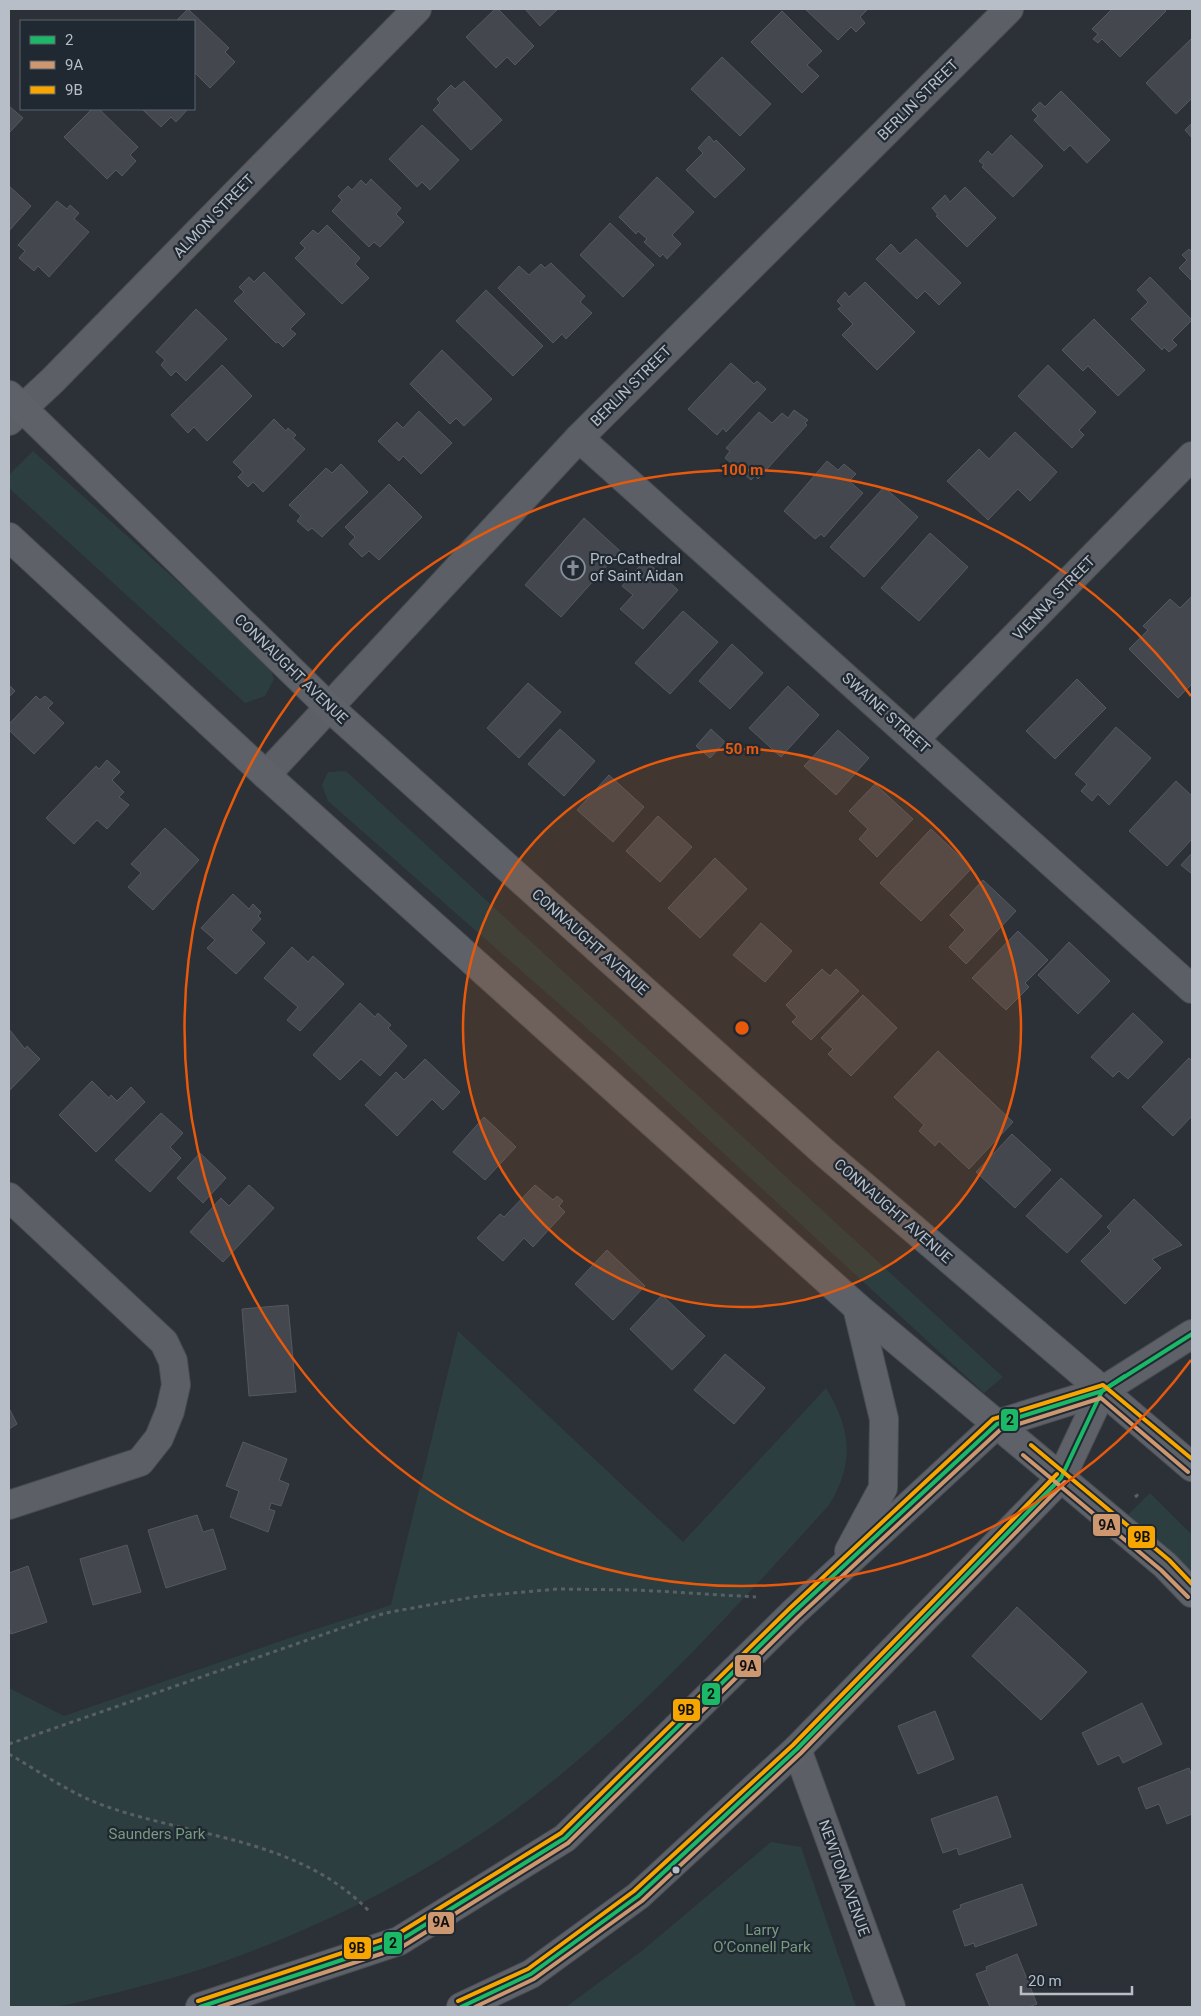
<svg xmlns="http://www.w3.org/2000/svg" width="1201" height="2016" viewBox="0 0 1201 2016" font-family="Roboto,sans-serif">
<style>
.green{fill:#2c3e3f}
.building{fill:#44484e;stroke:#54595f}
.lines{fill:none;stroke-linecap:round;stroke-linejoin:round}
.minor-casing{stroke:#484c50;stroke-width:30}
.major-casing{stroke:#4a4e54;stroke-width:30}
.path{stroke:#5a5f64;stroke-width:3;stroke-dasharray:4 4;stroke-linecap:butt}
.minor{stroke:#5c6066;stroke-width:28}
.major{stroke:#5e6268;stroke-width:28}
.bus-1-casing{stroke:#202832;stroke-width:8}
.bus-2-casing{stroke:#202832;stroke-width:8}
.bus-3-casing{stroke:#202832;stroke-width:8}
.bus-1{stroke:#1ab867;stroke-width:4}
.bus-2{stroke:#cd976f;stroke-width:4}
.bus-3{stroke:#f7a600;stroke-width:4}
.ring{fill:none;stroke:#e8590c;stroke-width:2.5}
.bus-dot{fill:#b7bec8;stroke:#202832;stroke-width:2}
.labels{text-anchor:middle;stroke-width:4.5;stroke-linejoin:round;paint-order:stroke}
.street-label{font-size:15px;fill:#b7bec8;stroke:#202832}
.poi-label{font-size:15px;fill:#b7bec8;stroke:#202832;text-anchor:start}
.park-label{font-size:15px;fill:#779b7f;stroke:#202832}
.centre{fill:#e8590c;stroke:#202832;stroke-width:2.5}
.ring-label{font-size:15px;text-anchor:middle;font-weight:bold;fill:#e8590c;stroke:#202832;stroke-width:4.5;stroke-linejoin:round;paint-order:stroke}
.line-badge{stroke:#202832;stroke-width:2}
.pale-badge-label{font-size:14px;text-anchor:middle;font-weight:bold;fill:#111}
</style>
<rect width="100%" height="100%" fill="#2c3137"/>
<g class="green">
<polygon points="33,451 268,663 274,679 265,696 245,703 9,488 9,475"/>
<polygon points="346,771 1003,1377 984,1393 606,1045 328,801 322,785 328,772"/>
<path d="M458,1331L683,1542L826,1388C851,1429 855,1463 829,1505C729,1615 625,1732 504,1818C419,1878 328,1923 231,1959C189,1974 145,1986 102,1996C86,2000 70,2005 53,2007C39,2009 23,2007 9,2007V1688L64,1716L310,1631L391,1605Z"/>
<polygon points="1150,1493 1192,1535 1192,1579 1126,1517"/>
<polygon points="771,1842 801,1847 856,2007 566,2007 643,1950"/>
</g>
<g class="building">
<polygon points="188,9 229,48 225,52 235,62 210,88 194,72 194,21 176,21"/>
<polygon points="495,9 498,9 534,46 515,65 507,57 496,68 466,37"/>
<polygon points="525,9 558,9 540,26"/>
<polygon points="805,9 868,9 860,17 865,23 856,32 851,27 838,40"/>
<polygon points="1112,9 1164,9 1166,11 1120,57 1102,39 1098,43 1093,39 1098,34 1092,29"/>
<polygon points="782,11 822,51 807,65 819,76 802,93 751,42"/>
<polygon points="1192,38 1192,98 1176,114 1146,83"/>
<polygon points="722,57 771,104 740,136 691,89"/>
<polygon points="464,81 502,120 471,150 433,110 440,103 437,99 451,85 455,89"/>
<polygon points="1061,91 1110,140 1087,163 1070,145 1064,151 1034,120 1038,116 1032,110 1040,102 1045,107"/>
<polygon points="9,106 23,118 9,133"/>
<polygon points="92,109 99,109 138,147 130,155 136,161 122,176 116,170 107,179 64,137"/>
<polygon points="142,109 185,109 187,110 176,122 171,117 161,127"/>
<polygon points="1192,123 1192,138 1185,130"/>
<polygon points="422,125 459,160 430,190 422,182 417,187 389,159"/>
<polygon points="1011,135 1043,166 1013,197 982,167 984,165 979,161 988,151 992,155"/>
<polygon points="709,136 714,142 716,140 745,169 715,198 686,170 703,153 698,148"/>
<polygon points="657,177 694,212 672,235 681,244 667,259 663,254 660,257 644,242 647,239 638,231 636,234 619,217"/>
<polygon points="371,179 401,208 396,214 404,222 380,247 374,242 369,247 332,211 342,200 338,196 348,186 352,190 361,180 366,185"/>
<polygon points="9,186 31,206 9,231"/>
<polygon points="965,187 996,218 967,247 936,216 938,215 932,208 945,195 950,202"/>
<polygon points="57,201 67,209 70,205 79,213 74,219 89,232 49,277 38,266 34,271 19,258 25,251 18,245"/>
<polygon points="610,223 654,265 623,297 580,255"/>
<polygon points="327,225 360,258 355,264 369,278 342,304 295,258 305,248 300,243 313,230 318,234"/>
<polygon points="916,239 961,283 939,305 925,291 917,299 876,259 891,244 900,254"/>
<polygon points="1189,249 1192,252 1192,281 1179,268 1187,260 1182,255"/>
<polygon points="551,263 585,296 580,302 592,313 566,339 562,334 553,343 498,288 519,266 529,275 541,264 545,268"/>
<polygon points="264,272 305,314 290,329 296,334 283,347 278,342 276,343 234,301 244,292 239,287 249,277 254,282"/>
<polygon points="1150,277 1192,320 1172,340 1177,345 1169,352 1164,347 1162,350 1131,319 1148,302 1137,290"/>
<polygon points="865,282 915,332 877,370 842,335 853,324 838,309 842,306 837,301 845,292 849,297"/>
<polygon points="486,290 543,346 513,376 456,321"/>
<polygon points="196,309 227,339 186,381 176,371 171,376 161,365 165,360 156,352"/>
<polygon points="1094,319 1145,370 1118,396 1088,366 1083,371 1062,350"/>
<polygon points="442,350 492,399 464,426 456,418 450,424 410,384"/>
<polygon points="731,363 754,384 757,381 766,389 726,432 723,428 717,435 688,409"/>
<polygon points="222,365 252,396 207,441 194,427 188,433 171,415"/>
<polygon points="1048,365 1096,412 1079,430 1084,435 1072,448 1018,396"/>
<polygon points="794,410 808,420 805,423 807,425 758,479 755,476 751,480 725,458 730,451 726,448 759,412 772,423 782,413 788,418"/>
<polygon points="419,411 452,443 421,474 403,456 399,461 378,441 397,422 403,428"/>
<polygon points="274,419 286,431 288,428 296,435 293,438 305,449 263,492 253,482 248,487 238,477 243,472 233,462"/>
<polygon points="1015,432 1057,472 1030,501 1018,489 988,520 947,481 979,449 989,459"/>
<polygon points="827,461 838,470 844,464 856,474 849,481 863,493 824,537 821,534 815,539 784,511"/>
<polygon points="341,464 368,492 322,537 312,528 308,531 297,521 301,516 289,505 326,468 332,473"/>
<polygon points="389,484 422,517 379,560 369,551 362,557 349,544 355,537 345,527"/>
<polygon points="884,487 918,517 864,577 830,547"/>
<polygon points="584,518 620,551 561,617 525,585"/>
<polygon points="930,533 968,567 919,621 881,588"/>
<polygon points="645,560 678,590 643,629 620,609 633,595 622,586"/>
<polygon points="1192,596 1192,684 1178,698 1129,649 1148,630 1143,626 1170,599 1180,608"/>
<polygon points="683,611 718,642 670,694 635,663"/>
<polygon points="732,644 763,673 730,709 699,681"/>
<polygon points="1077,679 1106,708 1055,759 1026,731"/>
<polygon points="528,683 561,712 519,758 487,728"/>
<polygon points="9,685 15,691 9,697"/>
<polygon points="788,686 819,715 781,757 749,728"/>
<polygon points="36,696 40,700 45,696 53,703 48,708 64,723 34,754 9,730 9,724"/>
<polygon points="1116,727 1151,758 1109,805 1098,794 1092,801 1081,791 1087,784 1075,774"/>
<polygon points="560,729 595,761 564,796 528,764"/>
<polygon points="711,729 725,742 710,758 696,746"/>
<polygon points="838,730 869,758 836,795 804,766"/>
<polygon points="107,760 120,772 112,780 124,792 119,797 129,805 107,829 97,820 74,844 46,818 96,766 99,769"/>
<polygon points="609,775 644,807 613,842 577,810"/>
<polygon points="1176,781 1192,796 1192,839 1167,866 1129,831"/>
<polygon points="875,784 913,819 877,857 859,839 868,829 849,811"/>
<polygon points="658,816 692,847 660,882 626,851"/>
<polygon points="165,828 199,860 153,910 128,887 141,873 131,864"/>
<polygon points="931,829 972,868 921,921 880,883"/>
<polygon points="1192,853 1192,874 1181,865"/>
<polygon points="715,858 747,889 700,938 668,908"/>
<polygon points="983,880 1016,911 966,964 949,947 965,930 950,915"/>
<polygon points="233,894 249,909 253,904 261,912 258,916 261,919 251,930 265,943 236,974 207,948 215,940 201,928"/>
<polygon points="761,923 792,951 765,982 733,955"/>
<polygon points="1018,931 1048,960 1025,983 1029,987 1006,1010 972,978"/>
<polygon points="1069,942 1110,981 1078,1014 1038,975"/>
<polygon points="292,947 308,962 313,956 344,984 300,1031 287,1020 298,1007 264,978"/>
<polygon points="822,969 830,976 836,969 859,991 811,1040 792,1022 797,1017 786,1005"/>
<polygon points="863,995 897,1028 851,1076 828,1054 833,1049 821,1038"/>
<polygon points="360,1003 375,1017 378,1013 391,1025 388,1028 407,1046 380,1076 361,1059 340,1080 313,1055"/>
<polygon points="1133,1013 1163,1042 1128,1079 1119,1071 1113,1077 1091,1057"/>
<polygon points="9,1029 25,1049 27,1046 40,1059 9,1091"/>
<polygon points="938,1051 1013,1122 969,1169 939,1141 935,1146 919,1131 924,1125 894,1097"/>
<polygon points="1189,1058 1192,1061 1192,1116 1173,1136 1142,1107"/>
<polygon points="425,1059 460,1092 443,1110 432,1099 397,1136 365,1105 396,1072 404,1080"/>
<polygon points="92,1081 109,1098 111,1095 117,1101 131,1087 145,1102 96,1152 59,1115"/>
<polygon points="161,1113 183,1133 170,1147 181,1158 150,1192 115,1160"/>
<polygon points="484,1117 516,1147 485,1180 453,1152"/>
<polygon points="1012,1134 1051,1170 1015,1208 976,1172"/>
<polygon points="200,1153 226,1178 203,1203 177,1178"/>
<polygon points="1061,1178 1102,1216 1067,1253 1026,1216"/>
<polygon points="249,1185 274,1208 223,1262 190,1232 221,1198 229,1206"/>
<polygon points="535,1185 553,1200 557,1196 563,1201 559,1206 565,1212 533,1247 524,1238 503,1261 477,1238 500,1214 504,1217"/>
<polygon points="1134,1199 1182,1245 1152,1259 1161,1268 1125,1304 1081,1261 1111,1231 1107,1227"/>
<polygon points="607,1250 645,1286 613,1320 575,1284"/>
<polygon points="662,1295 705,1336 672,1370 630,1329"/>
<polygon points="288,1305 296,1392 249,1396 242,1309"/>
<polygon points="725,1354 765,1388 734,1424 694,1390"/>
<polygon points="9,1408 17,1424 9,1429"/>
<polygon points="243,1442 287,1459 279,1480 289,1484 281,1506 271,1503 269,1509 275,1511 268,1532 230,1517 239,1491 226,1486"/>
<polygon points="197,1515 203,1532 213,1529 226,1569 166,1588 148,1530"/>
<polygon points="127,1545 141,1592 93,1605 80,1559"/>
<polygon points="28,1566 47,1622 11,1634 9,1627 9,1573"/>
<polygon points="1017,1607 1087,1672 1041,1720 972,1656"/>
<polygon points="1142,1703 1162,1744 1123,1763 1119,1755 1098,1765 1082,1733"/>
<polygon points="935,1711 954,1759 918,1774 898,1726"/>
<polygon points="1189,1768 1192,1776 1192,1814 1167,1824 1159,1804 1146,1809 1138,1788"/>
<polygon points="997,1796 1011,1837 959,1855 957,1848 943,1853 931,1819"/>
<polygon points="1022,1884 1037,1925 975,1947 974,1943 965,1946 953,1911 961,1908 960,1905"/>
<polygon points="1017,1954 1037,2004 1028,2007 990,2007 976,1974 987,1970 986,1967"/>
</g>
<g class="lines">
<g class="minor-casing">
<g id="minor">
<polyline points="9,421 52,381 417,9"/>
<polyline points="579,438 1192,989"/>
<polyline points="915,739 1192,456"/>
<polyline points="266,775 579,438 1009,9"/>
<polyline points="9,1197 164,1342 173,1361 176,1385 170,1411 159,1438 140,1462 9,1505"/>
<polyline points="797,1749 891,2007"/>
</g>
</g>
<g class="major-casing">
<g id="major">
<polyline points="9,395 330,708 826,1154 1192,1467"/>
<polyline points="9,537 266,775 857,1307 1165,1565 1192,1593"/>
<polyline points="849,1551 883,1488 884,1419 857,1307"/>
<polyline points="200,2007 399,1941 565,1838 794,1612 997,1424 1102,1391 1192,1334"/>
<polyline points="461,2007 531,1974 638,1896 797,1749 1061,1478 1102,1391"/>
</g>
</g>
<g class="path">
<polyline points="1135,1497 1140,1493"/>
<polyline points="9,1744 385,1613 479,1596 558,1589 638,1590 756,1597"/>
<path d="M9,1754C40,1772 71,1794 105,1806C196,1838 298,1838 369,1911"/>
</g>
<use href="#minor" class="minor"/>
<use href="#major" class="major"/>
<g class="bus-1-casing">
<g id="bus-1">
<polyline points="200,2007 399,1941 565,1838 794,1612 997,1424 1102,1391 1192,1334"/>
<polyline points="461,2007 531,1974 638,1896 797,1749 1061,1478 1102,1391 1125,1376"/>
</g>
</g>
<g class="bus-2-casing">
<g id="bus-2">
<polyline points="1023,1455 1161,1570 1188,1597"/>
<polyline points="219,2007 402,1947 568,1843 798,1617 1000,1430 1101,1398 1188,1472"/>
<polyline points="475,2007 534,1979 642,1901 801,1753 1065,1482"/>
</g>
</g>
<g class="bus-3-casing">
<g id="bus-3">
<polyline points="1031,1445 1169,1560 1192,1584"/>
<polyline points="198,2001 396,1935 561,1833 790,1608 993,1419 1103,1385 1192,1459"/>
<polyline points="458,2001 528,1969 634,1891 793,1745 1057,1474"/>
</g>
</g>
<use href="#bus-1" class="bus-1"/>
<use href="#bus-2" class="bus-2"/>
<use href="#bus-3" class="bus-3"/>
</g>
<circle cx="742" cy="1028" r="279" fill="#e8590c" fill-opacity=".12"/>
<g class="ring">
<circle cx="742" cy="1028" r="279"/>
<path d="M1191 1360A558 558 0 1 1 1191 696"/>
</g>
<defs>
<g id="church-ring" transform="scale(1.25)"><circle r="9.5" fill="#202832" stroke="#868d95" stroke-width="1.5"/><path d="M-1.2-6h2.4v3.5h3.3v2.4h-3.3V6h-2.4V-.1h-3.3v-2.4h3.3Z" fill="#868d95"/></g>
</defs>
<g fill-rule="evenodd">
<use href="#church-ring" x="573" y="568"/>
</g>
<circle class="bus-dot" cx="676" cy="1870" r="4.5"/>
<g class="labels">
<g class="street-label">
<text transform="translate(918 100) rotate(-45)" y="5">BERLIN STREET</text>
<text transform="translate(214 216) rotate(-46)" y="5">ALMON STREET</text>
<text transform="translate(631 386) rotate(-45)" y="5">BERLIN STREET</text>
<text transform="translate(1054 598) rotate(-46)" y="5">VIENNA STREET</text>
<text transform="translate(291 669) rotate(44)" y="5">CONNAUGHT AVENUE</text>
<text transform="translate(886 713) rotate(42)" y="5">SWAINE STREET</text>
<text transform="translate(590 942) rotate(42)" y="5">CONNAUGHT AVENUE</text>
<text transform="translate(893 1211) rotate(41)" y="5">CONNAUGHT AVENUE</text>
<text transform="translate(844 1878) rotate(70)" y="5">NEWTON AVENUE</text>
</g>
<g class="poi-label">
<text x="590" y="564">Pro-Cathedral<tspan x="590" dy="17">of Saint Aidan</tspan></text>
</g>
<g class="park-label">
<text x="157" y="1839">Saunders Park</text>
<text x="762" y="1935">Larry<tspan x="762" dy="17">O’Connell Park</tspan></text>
</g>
</g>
<circle cx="742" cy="1028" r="8" class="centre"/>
<g class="ring-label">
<text x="742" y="475">100 m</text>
<text x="742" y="754">50 m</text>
</g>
<g class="line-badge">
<rect x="1000" y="1408" width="19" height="24" rx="5" fill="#1ab867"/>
<rect x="1092" y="1513" width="29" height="24" rx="5" fill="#cd976f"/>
<rect x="1127" y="1525" width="29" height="24" rx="5" fill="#f7a600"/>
<rect x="734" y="1654" width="28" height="24" rx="5" fill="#cd976f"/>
<rect x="701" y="1682" width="20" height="24" rx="5" fill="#1ab867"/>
<rect x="672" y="1698" width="29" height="24" rx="5" fill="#f7a600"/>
<rect x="427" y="1911" width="28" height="24" rx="5" fill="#cd976f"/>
<rect x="383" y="1931" width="20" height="24" rx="5" fill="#1ab867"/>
<rect x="343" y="1936" width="29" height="24" rx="5" fill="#f7a600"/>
</g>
<g class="pale-badge-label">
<text x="1010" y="1425">2</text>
<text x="1107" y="1530">9A</text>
<text x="1142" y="1542">9B</text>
<text x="748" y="1671">9A</text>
<text x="711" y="1699">2</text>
<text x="686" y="1715">9B</text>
<text x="441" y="1927">9A</text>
<text x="393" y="1948">2</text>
<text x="357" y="1953">9B</text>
</g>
<rect width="1201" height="2016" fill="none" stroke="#b7bec8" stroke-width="20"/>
<rect x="20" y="20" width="175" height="90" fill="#202832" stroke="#5c646e"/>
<rect x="30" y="36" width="25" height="8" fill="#1ab867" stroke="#5c646e"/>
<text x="65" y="45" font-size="15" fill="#b7bec8">2</text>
<rect x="30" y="61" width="25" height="8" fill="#cd976f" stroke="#5c646e"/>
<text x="65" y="70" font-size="15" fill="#b7bec8">9A</text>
<rect x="30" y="86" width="25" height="8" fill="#f7a600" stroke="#5c646e"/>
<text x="65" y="95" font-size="15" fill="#b7bec8">9B</text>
<path d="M1021 1986v8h111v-8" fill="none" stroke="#b7bec8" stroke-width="2.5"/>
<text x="1028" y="1986" font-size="15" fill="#b7bec8" stroke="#202832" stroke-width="4" paint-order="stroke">20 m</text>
</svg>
